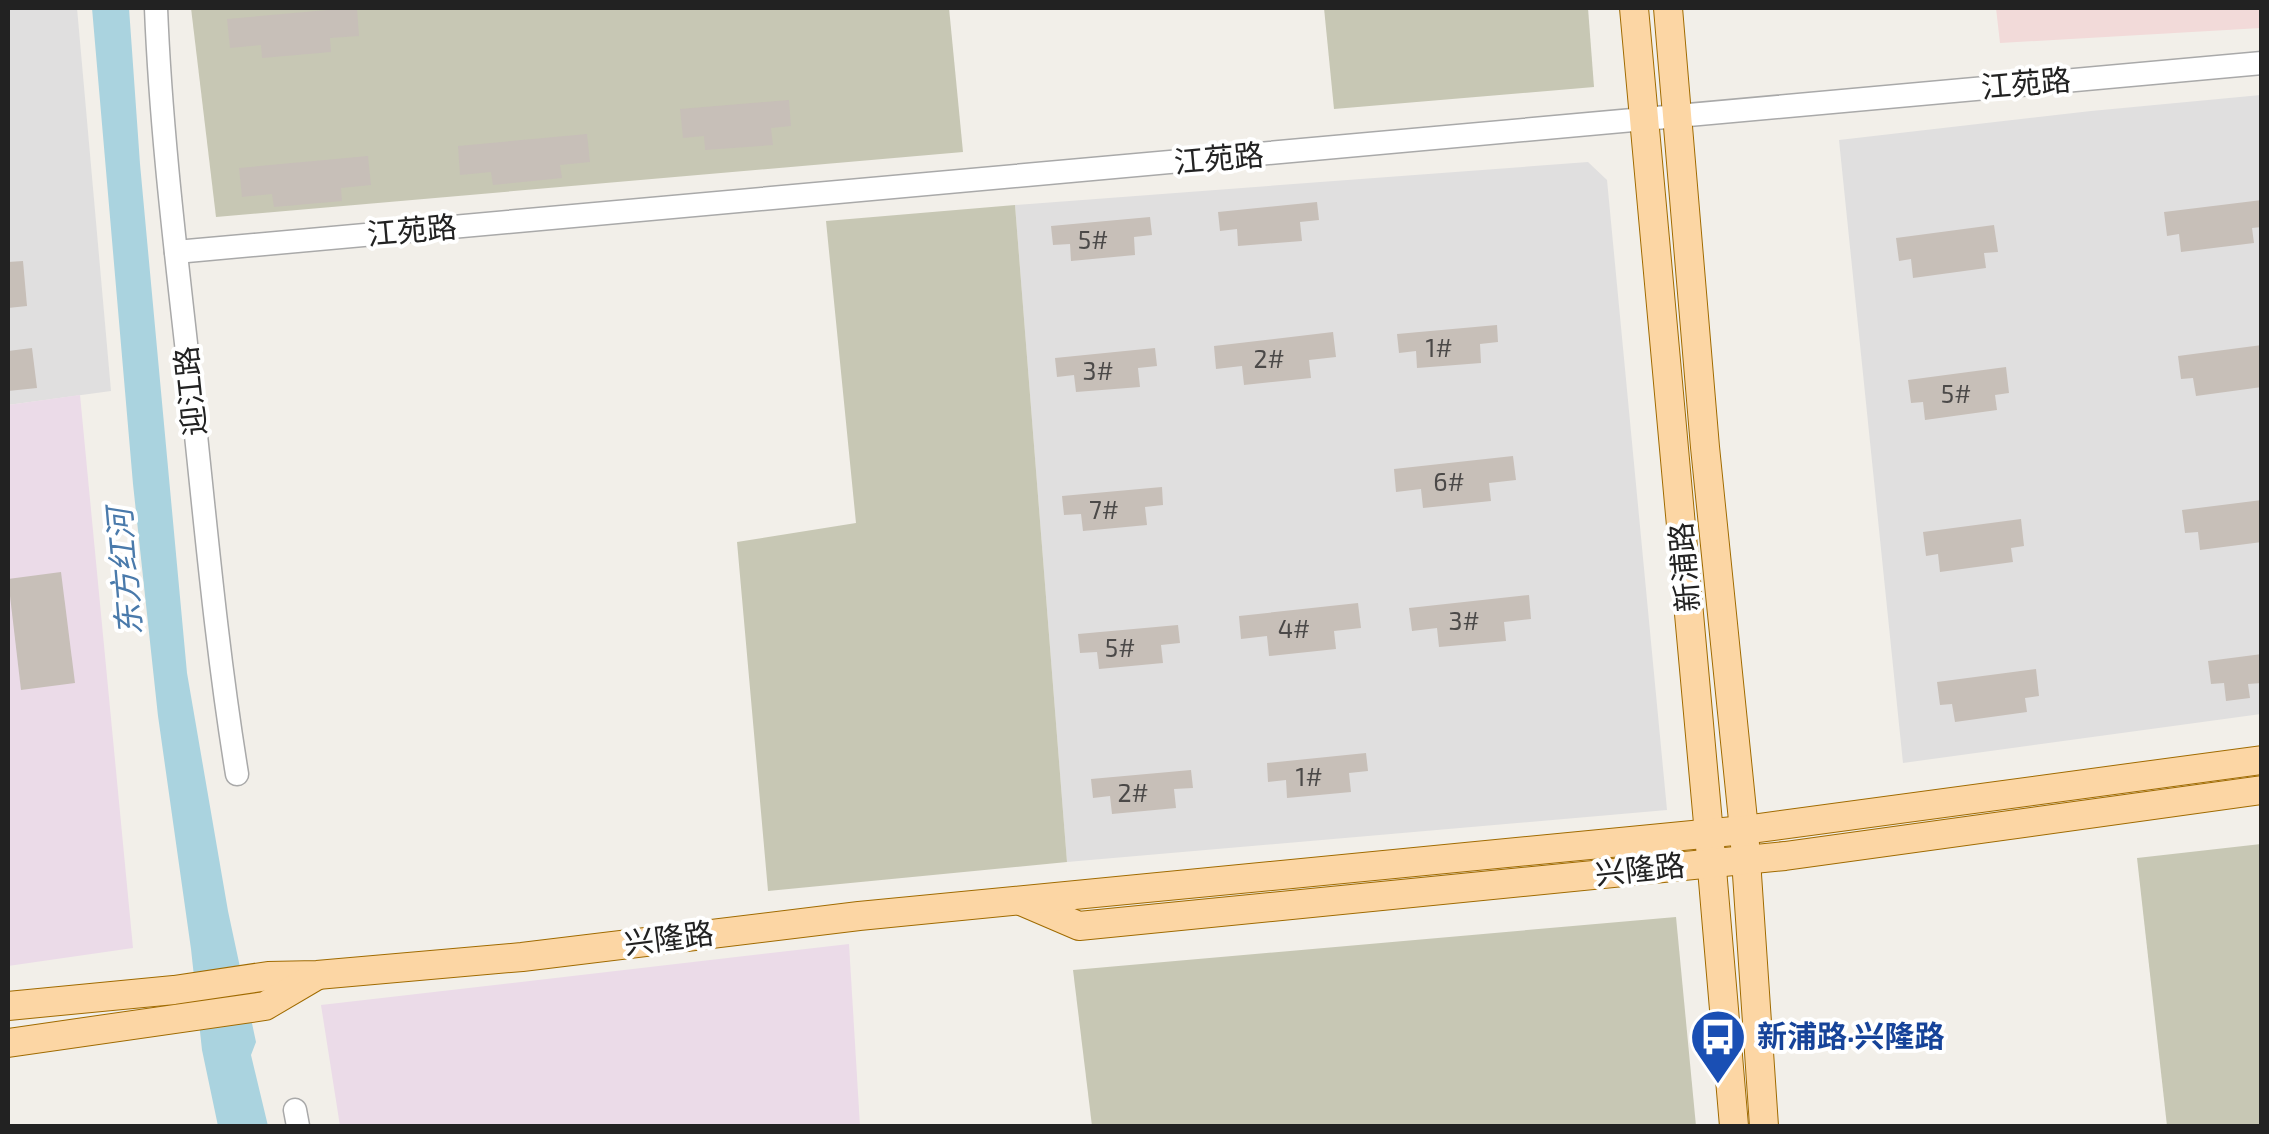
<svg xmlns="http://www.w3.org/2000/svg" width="2269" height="1134" viewBox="0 0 2269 1134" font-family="'Exo 2','Noto Sans SC',sans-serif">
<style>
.residential{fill:#e0dfdf}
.commercial{fill:#f2dad9}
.industrial{fill:#ebdbe8}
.construction{fill:#c7c7b4}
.water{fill:#aad3df}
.building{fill:#c7bfb8}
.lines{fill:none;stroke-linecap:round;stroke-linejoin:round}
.minor-casing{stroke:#a9a9a9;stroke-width:25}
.major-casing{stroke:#a06b00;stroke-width:30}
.minor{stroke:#fff;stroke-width:22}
.major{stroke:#fcd6a4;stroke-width:28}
.labels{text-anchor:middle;stroke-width:8;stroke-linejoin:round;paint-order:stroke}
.number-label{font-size:25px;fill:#4b4948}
.street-label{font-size:30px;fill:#222;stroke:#fff}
.transit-label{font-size:30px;font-weight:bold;fill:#164399;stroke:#fff;text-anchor:start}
.water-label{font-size:32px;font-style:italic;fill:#4a7aab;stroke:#fff}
</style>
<rect width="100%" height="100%" fill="#f2efe9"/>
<g class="residential">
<polygon points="8,8 77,8 111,391 8,405"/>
<polygon points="2261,95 2261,714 1903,763 1839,140 2091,111"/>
<polygon points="1588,162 1607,180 1667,810 1067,862 1015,205"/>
</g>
<polygon class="commercial" points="1996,8 2261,8 2261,28 2000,43"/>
<g class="industrial">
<polygon points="80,395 133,948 8,966 8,405"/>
<polygon points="849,944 860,1126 340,1126 321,1005"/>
</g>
<g class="construction">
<polygon points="191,8 949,8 963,152 216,217"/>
<polygon points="1324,8 1588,8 1594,87 1334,109"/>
<polygon points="1015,205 1067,862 768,891 737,542 856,523 826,221"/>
<polygon points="2261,844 2261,1126 2167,1126 2137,858"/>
<polygon points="1676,917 1696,1126 1092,1126 1073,970"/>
</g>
<polygon class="water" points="92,8 129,8 140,164 187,673 228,911 256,1042 251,1055 268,1126 218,1126 202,1050 191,949 158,716 133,484"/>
<g class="building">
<polygon points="350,8 357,8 359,36 330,38 331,52 262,58 261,45 230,48 227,19"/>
<polygon points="789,100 791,126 771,128 773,145 705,150 704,136 683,138 680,109"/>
<polygon points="587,134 590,162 560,165 562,178 493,185 491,172 460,175 458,146"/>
<polygon points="368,156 371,185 341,188 342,201 274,207 272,194 242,197 239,168"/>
<polygon points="2262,200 2262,227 2252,228 2254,243 2181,252 2179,234 2167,236 2164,212"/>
<polygon points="1317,202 1319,220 1300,222 1302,241 1238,246 1237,229 1220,231 1218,212"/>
<polygon points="1150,217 1152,235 1134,237 1135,255 1071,261 1070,244 1053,245 1051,226"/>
<polygon points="1994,225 1998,252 1984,253 1986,268 1913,278 1911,259 1899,261 1896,238"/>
<polygon points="23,261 27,306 8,308 8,262"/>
<polygon points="1497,325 1498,342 1480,344 1481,363 1417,368 1416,351 1399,353 1397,334"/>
<polygon points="1333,332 1336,357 1309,360 1311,378 1244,385 1242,366 1216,369 1214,346"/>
<polygon points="2262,345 2262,387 2196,396 2193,378 2181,379 2178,356"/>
<polygon points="32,348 37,388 8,391 8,351"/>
<polygon points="1155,348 1157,366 1138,368 1140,387 1076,392 1074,375 1057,377 1055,358"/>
<polygon points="2006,367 2009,393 1995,395 1997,410 1925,420 1923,402 1911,403 1908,380"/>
<polygon points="1513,456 1516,480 1489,483 1491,501 1423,508 1421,489 1396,492 1394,469"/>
<polygon points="1162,487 1163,505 1145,507 1147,525 1083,531 1081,514 1064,515 1062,496"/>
<polygon points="2262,500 2262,542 2200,550 2198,532 2185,533 2182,510"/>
<polygon points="2021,519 2024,546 2011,548 2013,562 1940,572 1938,554 1926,556 1923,532"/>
<polygon points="61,572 75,683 21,690 8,579"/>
<polygon points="1529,595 1531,619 1504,622 1506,641 1439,647 1437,628 1412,631 1409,608"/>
<polygon points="1358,603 1361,628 1334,631 1336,649 1269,656 1267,636 1241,639 1239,616"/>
<polygon points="1178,625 1180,643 1161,645 1163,663 1099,669 1097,652 1080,653 1078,634"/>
<polygon points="2262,654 2262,683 2248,684 2250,698 2226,701 2224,683 2211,684 2208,661"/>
<polygon points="2036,669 2039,696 2025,698 2027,712 1955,722 1952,704 1940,705 1937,682"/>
<polygon points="1366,753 1368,771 1349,773 1351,792 1287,798 1286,780 1268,782 1267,763"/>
<polygon points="1191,770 1193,788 1174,789 1176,808 1112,814 1110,796 1093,798 1091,779"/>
</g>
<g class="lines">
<g class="minor-casing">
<g id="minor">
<path d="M156,8C161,135 177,261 191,388C205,517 216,646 237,774"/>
<polyline points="176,252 2262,63"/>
<polyline points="295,1110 298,1126"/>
</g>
</g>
<g class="major-casing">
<g id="major">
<polyline points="1634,8 1709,834 1734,1126"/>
<polyline points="1668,8 1705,447 1744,830 1764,1126"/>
<polyline points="1023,902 1079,926 1785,856 2262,790"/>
<polyline points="8,1006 174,990 268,976 317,975 522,957 859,916 1744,830 2262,760"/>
<polyline points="8,1043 265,1006 316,976"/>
</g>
</g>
<use href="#minor" class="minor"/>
<use href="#major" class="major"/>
</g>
<defs>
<g id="bus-pin" transform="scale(2.875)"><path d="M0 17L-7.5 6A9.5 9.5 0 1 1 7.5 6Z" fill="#1a4fb4" stroke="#fff"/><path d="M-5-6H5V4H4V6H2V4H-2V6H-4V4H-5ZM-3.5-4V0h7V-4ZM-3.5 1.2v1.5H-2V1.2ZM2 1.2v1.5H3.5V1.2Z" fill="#fff"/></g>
</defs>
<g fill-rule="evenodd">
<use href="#bus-pin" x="1718" y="1037"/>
</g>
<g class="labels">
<g class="number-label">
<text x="1093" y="249">5#</text>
<text x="1439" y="357">1#</text>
<text x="1269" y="368">2#</text>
<text x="1098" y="380">3#</text>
<text x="1956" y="403">5#</text>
<text x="1449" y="491">6#</text>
<text x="1104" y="519">7#</text>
<text x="1464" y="630">3#</text>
<text x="1294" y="638">4#</text>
<text x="1120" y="657">5#</text>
<text x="1309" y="786">1#</text>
<text x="1133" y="802">2#</text>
</g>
<g class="street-label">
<text transform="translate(2026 84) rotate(-5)" y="10">江苑路</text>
<text transform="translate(1219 159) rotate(-5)" y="10">江苑路</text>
<text transform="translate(412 231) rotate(-5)" y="10">江苑路</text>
<text transform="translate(191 391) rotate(-96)" y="10">迎江路</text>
<text transform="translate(1685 567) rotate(-95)" y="10">新浦路</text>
<text transform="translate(1640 870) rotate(-6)" y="10">兴隆路</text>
<text transform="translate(669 939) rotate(-7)" y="10">兴隆路</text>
</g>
<g class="transit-label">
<text x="1757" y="1047">新浦路·兴隆路</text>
</g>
<g class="water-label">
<text transform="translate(125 572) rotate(-95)" y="11">东方红河</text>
</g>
</g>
<rect width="2269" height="1134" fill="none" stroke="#222222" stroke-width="20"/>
</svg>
